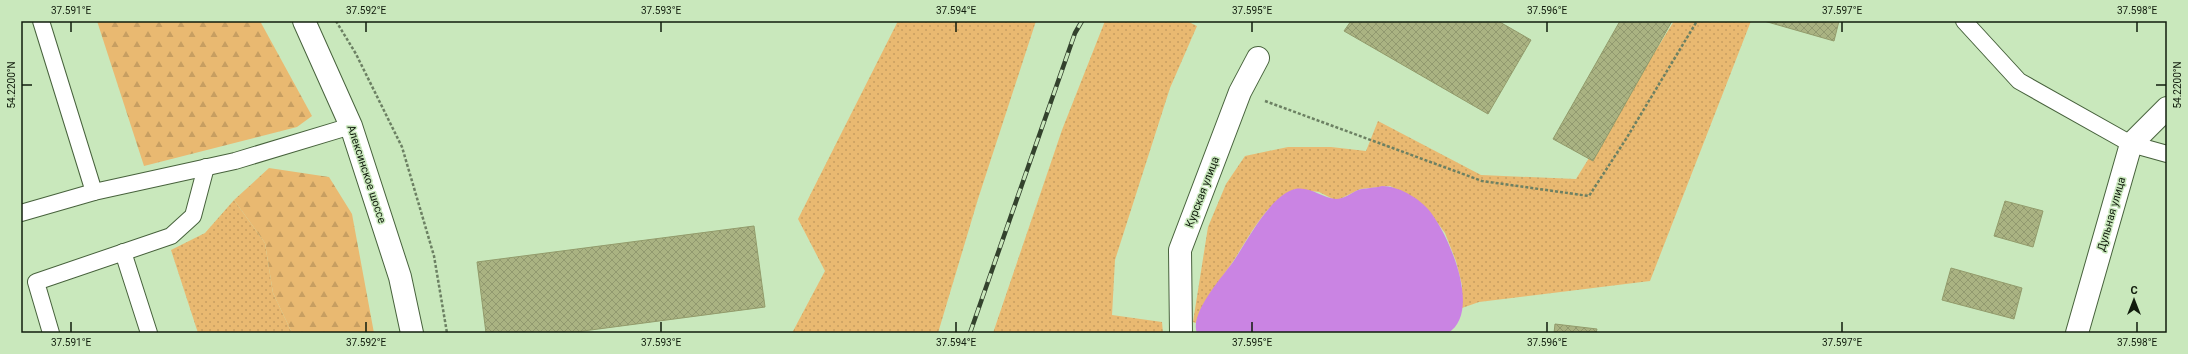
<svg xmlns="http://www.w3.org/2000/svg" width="2188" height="354" viewBox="0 0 2188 354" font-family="Roboto,sans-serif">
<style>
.green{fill:url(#green-dots)}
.forest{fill:url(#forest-firs)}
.water{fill:#ca84e3}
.building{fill:url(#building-cross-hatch);stroke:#929b6b}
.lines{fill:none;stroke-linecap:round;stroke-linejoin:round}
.service-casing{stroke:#47623c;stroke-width:18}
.minor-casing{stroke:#47623c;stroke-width:24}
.tertiary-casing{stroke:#47623c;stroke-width:24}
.secondary-casing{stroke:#47623c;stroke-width:24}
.path{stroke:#6c8063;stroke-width:2.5;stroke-dasharray:3 2;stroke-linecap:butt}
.service{stroke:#fff;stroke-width:16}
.minor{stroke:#fff;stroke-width:22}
.tertiary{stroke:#fff;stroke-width:22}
.secondary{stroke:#fff;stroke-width:22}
.rail-casing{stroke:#33422d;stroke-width:4.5}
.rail{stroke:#c9e8bc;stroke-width:3;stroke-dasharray:9;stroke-linecap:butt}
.ticks{fill:none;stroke:#111c0d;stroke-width:1.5}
.labels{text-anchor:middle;stroke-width:3;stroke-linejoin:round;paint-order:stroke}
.street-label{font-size:11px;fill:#111c0d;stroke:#c9e8bc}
.neatline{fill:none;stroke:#111c0d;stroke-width:1.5}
.ticks-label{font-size:10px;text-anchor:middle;fill:#111c0d}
</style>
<defs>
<pattern id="green-dots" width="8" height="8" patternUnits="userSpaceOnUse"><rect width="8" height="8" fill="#e9b971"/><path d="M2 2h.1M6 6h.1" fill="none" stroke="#c79e61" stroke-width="1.8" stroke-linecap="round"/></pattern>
<pattern id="forest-firs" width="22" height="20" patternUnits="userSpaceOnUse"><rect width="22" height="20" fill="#e9b971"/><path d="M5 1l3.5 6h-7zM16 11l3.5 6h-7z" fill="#c79e61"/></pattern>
<pattern id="building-cross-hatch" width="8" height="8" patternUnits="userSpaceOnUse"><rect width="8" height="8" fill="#aab382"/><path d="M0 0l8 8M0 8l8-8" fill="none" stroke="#91996f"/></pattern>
</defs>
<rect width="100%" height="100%" fill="#c9e8bc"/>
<g class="green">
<polygon points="898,21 1036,21 978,199 938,333 792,333 825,271 798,219"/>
<polygon points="1105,21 1187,21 1197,26 1170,88 1115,260 1112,315 1162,322 1163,333 993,333 1062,130"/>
<path d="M1674,21H1751L1650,281L1479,302L1462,308V285L1456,261L1445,233L1428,210L1418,201L1390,186L1360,189L1340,199H1333L1319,192L1295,189C1264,204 1250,236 1232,263C1218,283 1204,300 1196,323L1193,322L1208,227L1226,184L1245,156L1288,147H1331L1366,151L1378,121L1481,175L1576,179Z"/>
<polygon points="234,200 265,243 273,293 292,333 198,333 171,250 205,233"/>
</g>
<g class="forest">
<polygon points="97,21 260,21 312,116 297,127 144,166"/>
<polygon points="269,168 329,177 352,214 374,333 292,333 273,293 265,243 234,200"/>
</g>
<path class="water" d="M1382,186C1398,186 1417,197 1428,209C1448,232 1483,312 1448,333H1197C1189,314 1222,277 1233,262C1246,243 1270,195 1295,189C1310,186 1322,198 1336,199C1344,199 1351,193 1358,190C1365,188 1375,188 1382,186Z"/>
<g class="building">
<polygon points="1351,21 1498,21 1531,40 1488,114 1344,31"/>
<polygon points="1620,21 1672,21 1593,161 1553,139"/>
<polygon points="1764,21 1839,21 1834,41"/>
<polygon points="2005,201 2043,211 2033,247 1994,236"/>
<polygon points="754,226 765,307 568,333 486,333 477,262"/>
<polygon points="1951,268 2022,288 2014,319 1942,300"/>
<polygon points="1555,324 1597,329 1596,333 1554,333"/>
</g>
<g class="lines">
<g class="service-casing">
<g id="service">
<polyline points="41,21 94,192"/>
<polyline points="1964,21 2019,81 2131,144 2167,154"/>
<polyline points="21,213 94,192 235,161 351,126"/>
<polyline points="123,252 149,333"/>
<polyline points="51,333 36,282 171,236 193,216 206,167"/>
</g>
</g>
<g class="minor-casing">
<polyline id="minor" points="1181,333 1180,250 1240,92 1258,58"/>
</g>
<g class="tertiary-casing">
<polyline id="tertiary" points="2077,333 2131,144 2167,108"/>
</g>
<g class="secondary-casing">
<polyline id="secondary" points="304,21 351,126 400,277 412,333"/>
</g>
<g class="path">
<polyline points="336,21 356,54 402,147 434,256 447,333"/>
<polyline points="1265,101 1482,181 1589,196 1626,139 1697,21"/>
</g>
<use href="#service" class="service"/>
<use href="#minor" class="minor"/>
<use href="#tertiary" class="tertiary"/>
<use href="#secondary" class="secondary"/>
<g class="rail-casing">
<polyline id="rail" points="970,333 1075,33 1082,21"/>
</g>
<use href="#rail" class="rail"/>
</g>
<path class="ticks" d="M71,22V32M366,22V32M661,22V32M956,22V32M1252,22V32M1547,22V32M1842,22V32M2137,22V32M22,85H32M2156,85H2166M71,322V332M366,322V332M661,322V332M956,322V332M1252,322V332M1547,322V332M1842,322V332M2137,322V332"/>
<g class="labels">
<g class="street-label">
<text transform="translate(367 174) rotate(72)" y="4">Алексинское шоссе</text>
<text transform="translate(1202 192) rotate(-69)" y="4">Курская улица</text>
<text transform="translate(2111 214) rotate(-74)" y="4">Дульная улица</text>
</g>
</g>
<rect width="2188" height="354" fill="none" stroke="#c9e8bc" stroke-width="44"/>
<g transform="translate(2134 300)" stroke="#c9e8bc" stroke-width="3" paint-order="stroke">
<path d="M0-3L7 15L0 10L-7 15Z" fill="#111c0d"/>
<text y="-6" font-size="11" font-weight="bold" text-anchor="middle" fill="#111c0d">С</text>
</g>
<rect x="22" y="22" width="2144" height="310" class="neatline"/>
<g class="ticks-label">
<text x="71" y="14">37.591°E</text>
<text x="366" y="14">37.592°E</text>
<text x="661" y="14">37.593°E</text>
<text x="956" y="14">37.594°E</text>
<text x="1252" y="14">37.595°E</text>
<text x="1547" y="14">37.596°E</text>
<text x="1842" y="14">37.597°E</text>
<text x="2137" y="14">37.598°E</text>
<text transform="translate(11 85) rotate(-90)" y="4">54.2200°N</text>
<text transform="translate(2177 85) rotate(-90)" y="4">54.2200°N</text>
<text x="71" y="346">37.591°E</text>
<text x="366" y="346">37.592°E</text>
<text x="661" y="346">37.593°E</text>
<text x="956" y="346">37.594°E</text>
<text x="1252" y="346">37.595°E</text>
<text x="1547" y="346">37.596°E</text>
<text x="1842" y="346">37.597°E</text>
<text x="2137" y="346">37.598°E</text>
</g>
</svg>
